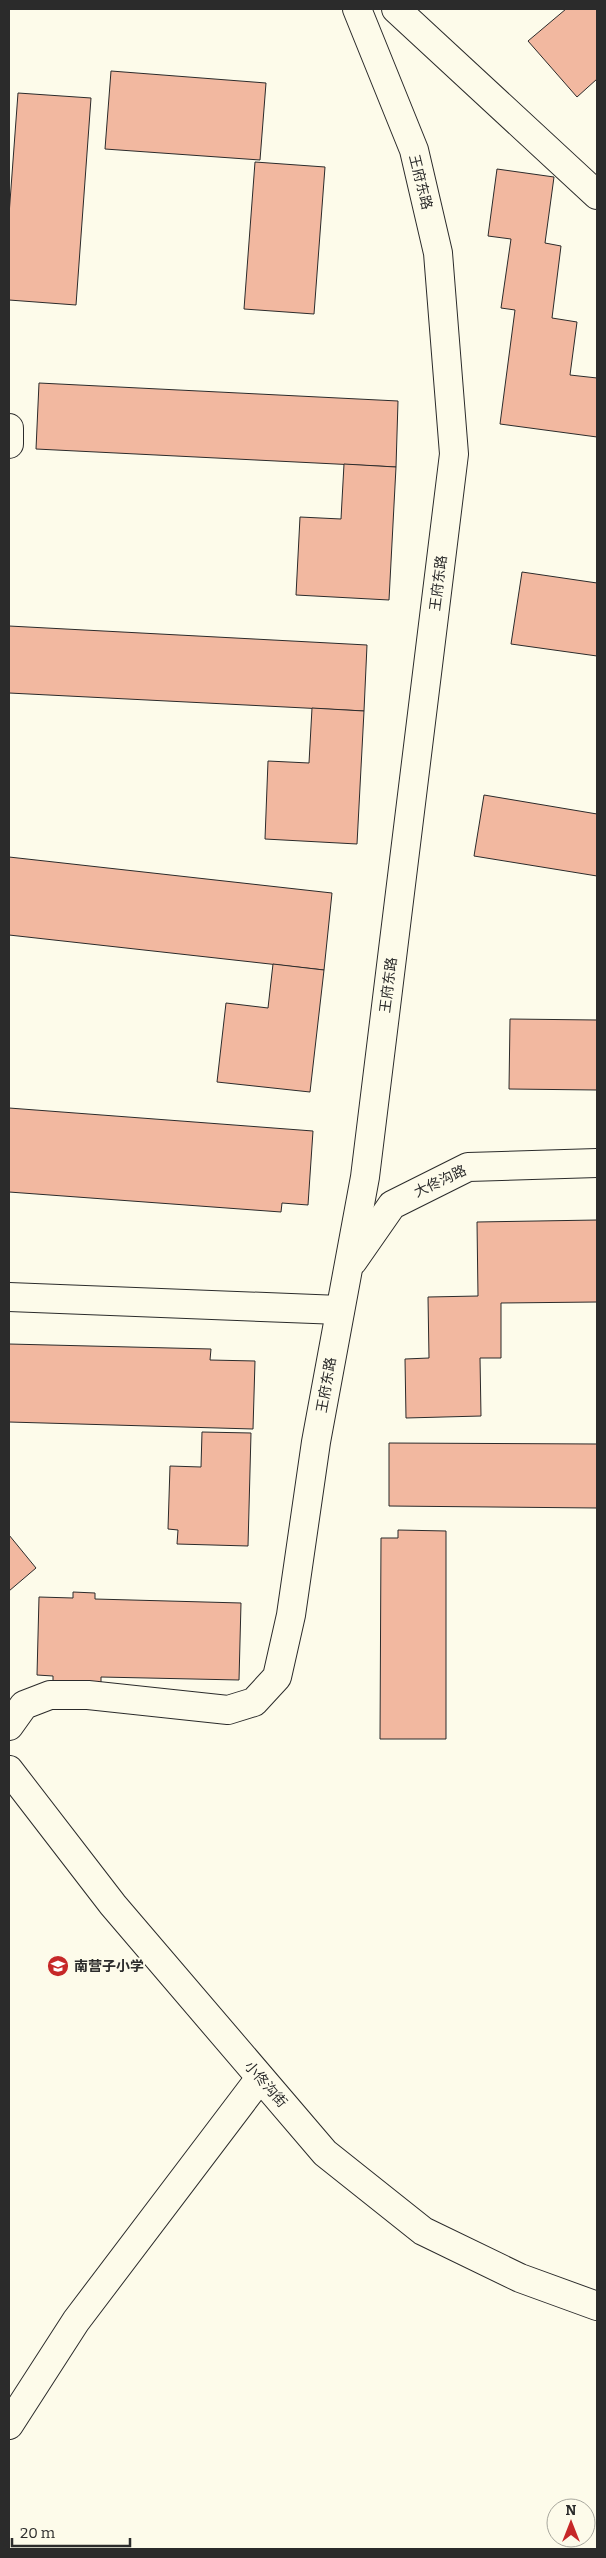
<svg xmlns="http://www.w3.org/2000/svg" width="606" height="2558" viewBox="0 0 606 2558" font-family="Bitter,'Noto Sans SC',serif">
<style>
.building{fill:#f2b8a0;stroke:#2b2b2b}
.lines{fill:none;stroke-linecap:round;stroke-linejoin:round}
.street-casing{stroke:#2b2b2b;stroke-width:30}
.street{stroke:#fdfbea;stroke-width:28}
.labels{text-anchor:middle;stroke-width:4;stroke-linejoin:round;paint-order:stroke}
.street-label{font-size:14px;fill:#2b2b2b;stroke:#fdfbea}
.poi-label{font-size:14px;font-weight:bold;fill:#2b2b2b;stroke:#fdfbea;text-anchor:start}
</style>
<rect width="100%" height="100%" fill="#fdfbea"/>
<g class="building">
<polygon points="566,9 597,9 597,79 577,97 528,41"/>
<polygon points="111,71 266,83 260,160 105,149"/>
<polygon points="18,93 91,98 76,305 9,300 9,215"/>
<polygon points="255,162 325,167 314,314 244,309"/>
<polygon points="497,169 554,177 545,243 561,246 552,318 577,322 570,375 597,378 597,437 500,424 515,310 501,308 511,239 488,236"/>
<polygon points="39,383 398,401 396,467 36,449"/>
<polygon points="344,464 396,467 389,600 296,595 300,517 341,519"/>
<polygon points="522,572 597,583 597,656 511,644"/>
<polygon points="9,626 367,645 364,711 9,693"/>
<polygon points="312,708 364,711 357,844 265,839 268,761 309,763"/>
<polygon points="484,795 597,814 597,876 474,856"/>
<polygon points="9,857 332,893 324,970 9,935"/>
<polygon points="273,964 324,970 310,1092 217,1082 226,1003 268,1008"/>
<polygon points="510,1019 597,1020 597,1090 509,1089"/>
<polygon points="9,1108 313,1131 308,1205 282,1203 281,1212 9,1192"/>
<polygon points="597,1220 597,1302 501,1303 501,1358 480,1358 481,1416 406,1418 405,1359 429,1358 428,1297 478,1296 477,1222"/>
<polygon points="9,1344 211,1349 210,1360 255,1361 253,1429 9,1422"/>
<polygon points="202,1432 251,1433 248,1546 177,1544 178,1530 168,1529 170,1466 201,1467"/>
<polygon points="389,1443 597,1444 597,1508 389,1506"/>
<polygon points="398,1530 446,1531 446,1739 380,1739 381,1538 398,1538"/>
<polygon points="9,1535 36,1568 9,1591"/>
<polygon points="73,1592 95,1593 95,1599 241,1603 239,1680 101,1677 101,1684 53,1683 53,1676 37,1675 39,1597 73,1598"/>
</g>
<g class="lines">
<g class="street-casing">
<g id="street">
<polyline points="396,9 597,195"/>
<polyline points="9,428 9,444"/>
<polyline points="353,1261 392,1205 468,1167 597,1163"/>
<polyline points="9,1297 340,1310"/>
<polyline points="9,1726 24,1705 50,1695 88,1695 228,1710 254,1702 277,1677 291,1615 316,1442 365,1177 454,454 438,253 414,150 357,9"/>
<polyline points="9,1770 113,1905 325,2153 423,2231 520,2278 597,2306"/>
<polyline points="9,2425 76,2321 260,2078"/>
</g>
</g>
<use href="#street" class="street"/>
</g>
<defs>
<g id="school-disc" transform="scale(1.125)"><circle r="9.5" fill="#c62828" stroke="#fdfbea"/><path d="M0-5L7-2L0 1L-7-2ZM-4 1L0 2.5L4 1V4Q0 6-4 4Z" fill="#fff"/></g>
</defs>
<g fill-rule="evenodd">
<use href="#school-disc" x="58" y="1966"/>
</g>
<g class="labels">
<g class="street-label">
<text transform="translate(421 182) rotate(76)" y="5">王府东路</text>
<text transform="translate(438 583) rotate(-83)" y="5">王府东路</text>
<text transform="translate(388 985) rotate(-83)" y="5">王府东路</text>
<text transform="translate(440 1181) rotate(-25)" y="5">大佟沟路</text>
<text transform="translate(326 1385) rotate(-80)" y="5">王府东路</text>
<text transform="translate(266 2084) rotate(49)" y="5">小佟沟街</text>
</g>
<g class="poi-label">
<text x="74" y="1971">南营子小学</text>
</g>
</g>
<rect width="606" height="2558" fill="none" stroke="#2b2b2b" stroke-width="20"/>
<g transform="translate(571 2523)"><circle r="24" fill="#fdfbea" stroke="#a9a89e"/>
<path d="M0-4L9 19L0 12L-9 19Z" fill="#c62828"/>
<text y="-8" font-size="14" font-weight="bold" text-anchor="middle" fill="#2b2b2b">N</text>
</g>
<path d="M12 2538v8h118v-8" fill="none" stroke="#2b2b2b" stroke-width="2.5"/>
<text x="20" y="2538" font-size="15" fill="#2b2b2b" stroke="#fdfbea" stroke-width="4" paint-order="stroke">20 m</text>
</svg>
